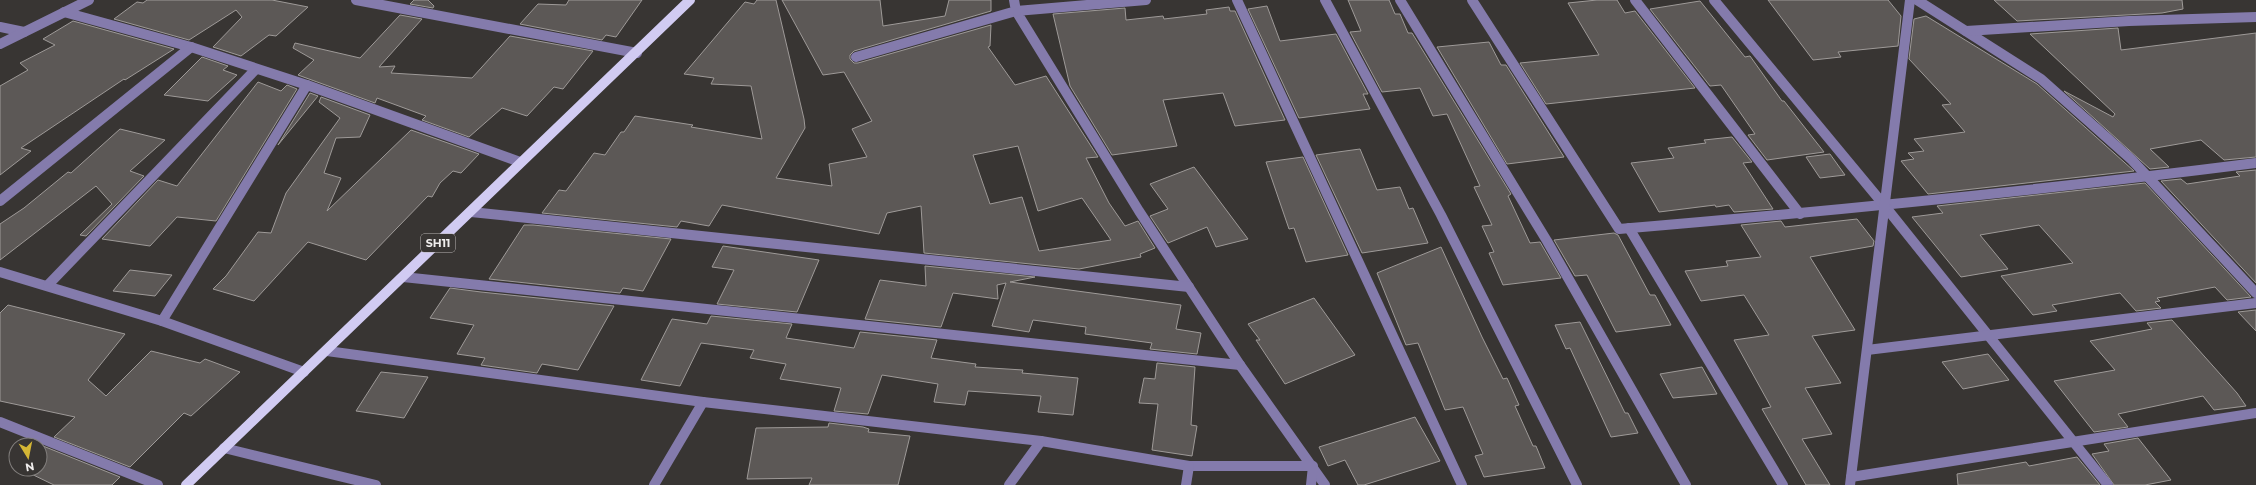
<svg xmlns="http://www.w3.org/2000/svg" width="2256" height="485" viewBox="0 0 2256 485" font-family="Montserrat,sans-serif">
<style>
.building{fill:#5c5856;stroke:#9e9a98;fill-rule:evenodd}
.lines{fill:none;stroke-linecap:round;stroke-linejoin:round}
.minor{stroke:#847bac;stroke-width:10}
.major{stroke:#d1cbf2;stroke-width:10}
.labels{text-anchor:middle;stroke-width:3.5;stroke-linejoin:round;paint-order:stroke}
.shield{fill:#383533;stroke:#b9b6b5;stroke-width:1}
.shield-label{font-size:11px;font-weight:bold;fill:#f0eeed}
</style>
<rect width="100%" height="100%" fill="#383533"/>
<g class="building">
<polygon points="147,0 272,0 308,7 276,36 269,35 241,56 213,47 242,17 236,10 189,40 114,19 137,2 143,3"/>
<polygon points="414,0 428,0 434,6 433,8 410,4"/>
<polygon points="569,0 642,0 616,37 606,35 602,40 520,24 538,4 566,5"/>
<path d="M757,0H776L804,119L805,128L776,178L832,186L829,164L867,157L852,129L872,121L844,72L823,75L782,0H880L883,26L945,16L949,0H991V11L854,51L850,55V59L854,63H858L991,25L990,46L988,47L1015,85L1046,76L1098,157L1086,158L1109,203L1125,226L1138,221L1155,248L1140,254L1141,257L1079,269L924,253L921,206L887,213L879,234L722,205L709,226L681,221L677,227L542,213L559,190L566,191L594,153L605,155L621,132H624L635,116L693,125L691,127L762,139L751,86L711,84L714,78L684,74L745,2L754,4ZM1018,146L1038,211L1082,198L1111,240L1039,251L1022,197L990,204L973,155Z"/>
<polygon points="1348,0 1389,0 1395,14 1400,14 1408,33 1412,33 1511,194 1508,196 1530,243 1540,242 1561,278 1503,285 1489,253 1494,252 1482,226 1492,225 1474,187 1480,186 1447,114 1433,116 1420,88 1382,92 1350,32 1361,31"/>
<polygon points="1597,0 1617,0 1625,13 1635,11 1695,88 1546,104 1520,63 1599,55 1568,3"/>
<polygon points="1768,0 1888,0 1901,16 1898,46 1838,52 1841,57 1813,60"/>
<polygon points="1994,0 2182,0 2183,9 2162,13 2017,21"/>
<polygon points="1700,1 1745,57 1750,56 1782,101 1784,101 1824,152 1767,160 1748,135 1755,134 1721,85 1710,86 1650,9"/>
<polygon points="1267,6 1280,41 1336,34 1368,94 1363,94 1370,109 1299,118 1248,9"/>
<polygon points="1229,7 1230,11 1235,11 1285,120 1235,126 1223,93 1163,100 1177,146 1112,155 1070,86 1053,14 1125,8 1126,20 1163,16 1164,19 1207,14 1206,10"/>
<polygon points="400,15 422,19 379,67 395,66 391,73 472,78 510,36 593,51 563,89 554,87 527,116 502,108 469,137 422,120 426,116 377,98 375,103 298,75 314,60 293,48 295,43 360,58"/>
<polygon points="1926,16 2037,84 2134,171 1928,194 1901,161 1914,159 1908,153 1924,151 1914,139 1965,132 1942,105 1951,104 1909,59 1914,19"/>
<polygon points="73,21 174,49 125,80 124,79 21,148 31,151 0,175 0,86 28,70 20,63 55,45 43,39"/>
<polygon points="2118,28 2121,50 2256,33 2256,157 2224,160 2201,140 2150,149 2169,167 2150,169 2064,91 2113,117 2115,114 2030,34"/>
<polygon points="1489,42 1501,65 1506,65 1564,157 1507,164 1437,47"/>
<polygon points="202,57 228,66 223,70 237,75 208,101 164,95"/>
<polygon points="258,82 281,91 287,85 297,89 216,221 177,217 150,246 102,239 158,180 177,186"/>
<polygon points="310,93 318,96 278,145"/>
<polygon points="321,97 370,115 360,137 336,138 324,173 341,178 327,211 411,130 479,154 461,173 453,171 440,183 432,197 428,196 366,260 308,242 254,301 213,289 226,276 258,232 271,233 286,193 340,118 319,102"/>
<polygon points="120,129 165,140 130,171 144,176 86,236 80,235 112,204 96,186 0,260 0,224 24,208 68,172 71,173"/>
<polygon points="1732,137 1752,162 1743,163 1773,209 1734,212 1729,205 1716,207 1715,205 1659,212 1631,163 1674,158 1668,148 1706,143 1704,140"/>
<polygon points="1360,149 1377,190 1400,187 1409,209 1413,208 1428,243 1362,253 1316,155"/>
<polygon points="1830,154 1845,175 1820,178 1806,157"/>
<polygon points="1303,157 1348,255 1306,262 1294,228 1289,229 1266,162"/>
<polygon points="1194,167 1248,239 1216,247 1207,227 1168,243 1150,216 1168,209 1150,184"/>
<polygon points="2256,170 2256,283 2161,181 2181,179 2187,184 2240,176 2236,172"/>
<polygon points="2145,183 2251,297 2227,300 2215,287 2157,298 2160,301 2155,302 2161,308 2136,311 2120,293 2052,305 2057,311 2033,315 2001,276 2073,263 2039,225 1980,235 2008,269 1961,277 1912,217 1943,213 1937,206"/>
<polygon points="1857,219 1874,241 1873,246 1810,257 1855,330 1812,336 1841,383 1805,388 1832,434 1802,439 1830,485 1806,485 1762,409 1771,407 1734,340 1769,335 1744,295 1701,301 1685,271 1728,266 1726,261 1761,257 1741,225 1781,221 1785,227"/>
<polygon points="524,225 533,225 671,239 643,291 623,288 620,293 489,279"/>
<polygon points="1614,233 1618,235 1650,295 1655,295 1671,325 1616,332 1587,275 1575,276 1554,240"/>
<polygon points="723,246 819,260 797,312 717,304 734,270 712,267"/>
<polygon points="1441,247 1482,337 1503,379 1507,378 1519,405 1515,406 1533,446 1536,446 1545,468 1484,477 1475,456 1483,454 1463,407 1445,410 1418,343 1406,345 1377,273"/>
<polygon points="925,266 1035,277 1010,282 1181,305 1176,329 1201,333 1197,354 1150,349 1152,343 1085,334 1086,327 1033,320 1029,332 992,326 1006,283 997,285 998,299 953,293 941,327 865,319 880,280 926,286"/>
<polygon points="130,270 172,275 155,296 113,291"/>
<polygon points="450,288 481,292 614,306 578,370 542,364 537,373 481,365 485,358 457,354 474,325 430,318"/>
<polygon points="1314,298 1355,355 1285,384 1256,340 1260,340 1248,324"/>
<polygon points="8,305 125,334 88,380 106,396 151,351 200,363 205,359 240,372 191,416 184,413 130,467 54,437 75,417 0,401 0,313"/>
<polygon points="2256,310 2256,331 2238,312"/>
<polygon points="711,316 792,324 786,338 854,348 860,332 937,340 931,358 976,364 975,367 1023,370 1022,373 1078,378 1073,415 1038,412 1041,396 968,391 965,405 934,402 938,384 882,375 868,414 834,411 841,388 780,379 786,364 750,358 754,350 701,343 680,386 641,380 672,319 707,324"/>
<polygon points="2172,320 2237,393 2246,406 2214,410 2203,396 2118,414 2128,427 2094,432 2054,381 2115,370 2090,341 2152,329 2147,323"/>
<polygon points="1580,322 1625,413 1628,413 1638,433 1611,437 1570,348 1566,349 1555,325"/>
<polygon points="1988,354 2009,380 1963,389 1942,362"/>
<polygon points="1157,363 1195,367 1191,425 1197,426 1192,456 1152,450 1158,404 1139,403 1144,378 1155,379"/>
<polygon points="1702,367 1717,394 1673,398 1660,374"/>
<polygon points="381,372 428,377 404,418 356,411"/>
<polygon points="1415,417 1440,461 1364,485 1358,485 1345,460 1328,466 1319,447"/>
<polygon points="829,423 863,427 869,429 868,432 910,436 898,485 809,485 812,478 747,479 756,428 828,427"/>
<polygon points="2138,438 2171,480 2145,485 2114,485 2092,454 2109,451 2104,444"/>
<polygon points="43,446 120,477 112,485 54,485 21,469 40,469 40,449"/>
<polygon points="2077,457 2100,485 1958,485 1957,474 2026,462 2029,466"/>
</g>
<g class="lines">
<g class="minor">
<polyline points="356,0 637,53"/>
<polyline points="1146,0 1016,11 1139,211 1240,365 1325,485"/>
<polyline points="1237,0 1462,485"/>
<polyline points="1325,0 1441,215 1577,485"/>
<polyline points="1400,0 1547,241 1686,485"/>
<path d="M1472,0L1619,229C1832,211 2044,190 2256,163"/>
<polyline points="1635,0 1800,214"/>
<polyline points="1714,0 1884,205 2108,485"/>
<polyline points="1917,0 2041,79 2132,160 2256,293"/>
<polyline points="64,12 191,47 307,85 520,162"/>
<polyline points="0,27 24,32"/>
<polyline points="1966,31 2129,21 2256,17"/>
<polyline points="0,44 89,0"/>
<polyline points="856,57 1016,11 1014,0"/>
<polyline points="0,201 191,47"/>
<polyline points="471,212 1189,287"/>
<polyline points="1629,228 1783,485"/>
<polyline points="0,272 162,321 304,372"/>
<polyline points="403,277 1240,365"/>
<polyline points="48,285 256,69"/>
<polyline points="162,321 307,85"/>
<polyline points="1867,350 2256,303"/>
<polyline points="327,351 703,402 1041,441 1189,466 1313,466 1311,485"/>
<polyline points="0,422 158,485"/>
<polyline points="224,448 376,485"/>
<polyline points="1851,477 2256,413"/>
<polyline points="654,485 703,402"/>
<polyline points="1009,485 1041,441"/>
<polyline points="1186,485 1189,466"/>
<polyline points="1850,485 1910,0"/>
</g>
<polyline class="major" points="186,485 690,0"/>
</g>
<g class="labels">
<rect class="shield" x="421" y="234" width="34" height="18" rx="3"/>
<g class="shield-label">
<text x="438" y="247">SH11</text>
</g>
</g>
<g transform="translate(28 457) rotate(170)"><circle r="19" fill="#383533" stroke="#827f7d"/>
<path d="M0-3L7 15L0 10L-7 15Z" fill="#d4b635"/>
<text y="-6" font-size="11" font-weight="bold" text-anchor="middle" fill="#f0eeed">N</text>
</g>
</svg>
